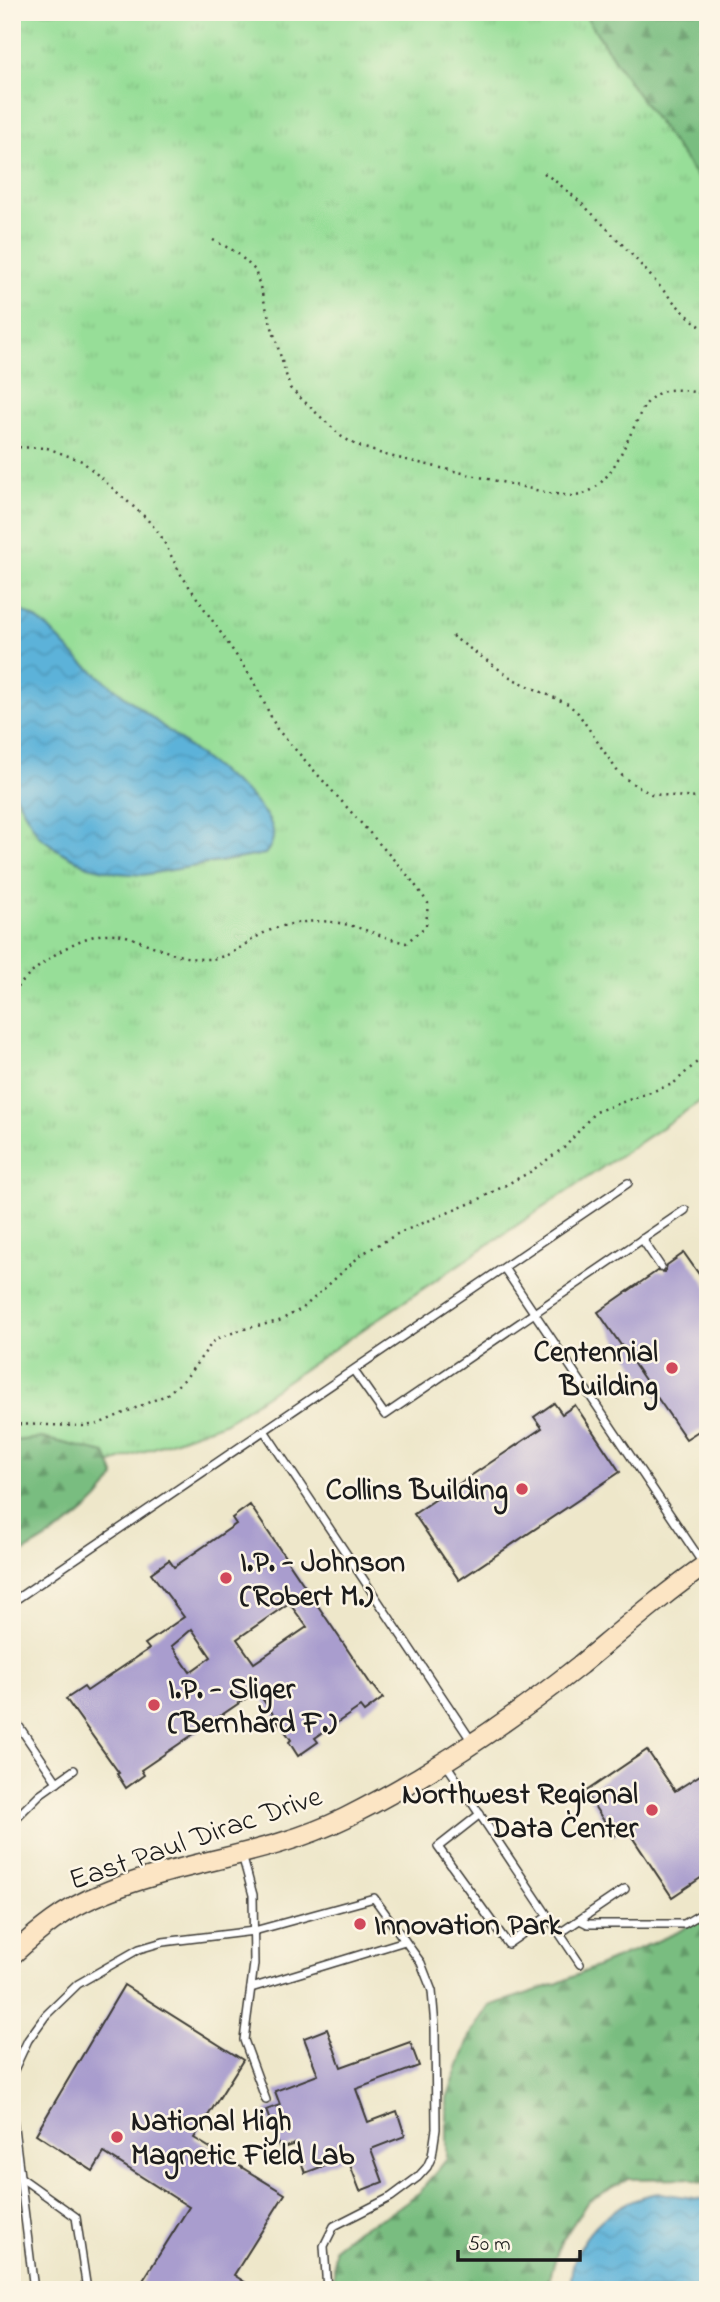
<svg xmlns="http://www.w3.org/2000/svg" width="720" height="2302" viewBox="0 0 720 2302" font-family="'Indie Flower',sans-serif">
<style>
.grass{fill:url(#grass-tufts);stroke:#5a7d5a;stroke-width:2}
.forest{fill:url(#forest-firs);stroke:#4a6c4e;stroke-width:2}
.water{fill:url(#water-waves);stroke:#3c677a;stroke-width:2}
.building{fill:#a99dce;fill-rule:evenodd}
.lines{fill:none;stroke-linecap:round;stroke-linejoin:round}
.lane-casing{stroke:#3c3a36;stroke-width:10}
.secondary-casing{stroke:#3c3a36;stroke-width:22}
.path{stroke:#3c3a36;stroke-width:2.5;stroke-dasharray:2 5;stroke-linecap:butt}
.lane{stroke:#fff;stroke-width:7}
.secondary{stroke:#fce5c4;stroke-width:19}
.poi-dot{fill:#d1495b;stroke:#fcf5e5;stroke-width:2.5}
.labels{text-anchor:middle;stroke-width:5;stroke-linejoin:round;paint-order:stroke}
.poi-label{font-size:30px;font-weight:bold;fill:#1c1c1c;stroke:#fcf5e5;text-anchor:start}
.street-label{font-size:30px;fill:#1c1c1c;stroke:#fcf5e5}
</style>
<defs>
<pattern id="grass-tufts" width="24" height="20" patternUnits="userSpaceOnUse" patternTransform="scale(1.75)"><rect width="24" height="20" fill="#97de98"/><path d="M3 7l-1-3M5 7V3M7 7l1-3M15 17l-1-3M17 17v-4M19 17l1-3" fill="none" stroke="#82be82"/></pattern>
<pattern id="forest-firs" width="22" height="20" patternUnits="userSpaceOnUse" patternTransform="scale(1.75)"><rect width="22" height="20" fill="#79bd80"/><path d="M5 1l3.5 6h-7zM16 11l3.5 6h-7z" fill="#629968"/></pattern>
<pattern id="water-waves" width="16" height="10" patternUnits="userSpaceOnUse" patternTransform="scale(1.75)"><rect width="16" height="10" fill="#5cb2d9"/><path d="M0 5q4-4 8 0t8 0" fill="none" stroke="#4f98ba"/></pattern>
</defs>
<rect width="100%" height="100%" fill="#fcf5e5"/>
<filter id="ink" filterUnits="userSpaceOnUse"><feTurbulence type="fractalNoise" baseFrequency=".0143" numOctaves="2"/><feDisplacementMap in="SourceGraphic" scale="14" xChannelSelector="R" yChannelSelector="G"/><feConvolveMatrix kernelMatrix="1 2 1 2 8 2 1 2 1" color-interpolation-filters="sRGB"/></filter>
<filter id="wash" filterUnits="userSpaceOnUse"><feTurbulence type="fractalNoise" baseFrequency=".00686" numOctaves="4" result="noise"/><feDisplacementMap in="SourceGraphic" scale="28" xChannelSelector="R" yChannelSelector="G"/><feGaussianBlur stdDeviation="1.57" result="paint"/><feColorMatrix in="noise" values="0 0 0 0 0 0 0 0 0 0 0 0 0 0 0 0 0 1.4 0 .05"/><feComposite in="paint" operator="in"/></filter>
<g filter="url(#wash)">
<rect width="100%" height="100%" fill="#eee7ca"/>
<polygon class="grass" points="12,12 673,12 708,72 708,1096 226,1422 112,1463 12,1445"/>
<g class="forest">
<polygon points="583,12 708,12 708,192 633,88"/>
<path d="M42,1438L106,1453L115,1477C91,1516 51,1536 12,1559V1441Z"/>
<polygon points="708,1913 708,2184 687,2178 628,2179 588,2201 560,2244 549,2280 537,2290 334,2290 334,2248 358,2229 386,2216 420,2192 447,2159 447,2098 471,2034 489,2006 556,1984 676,1933"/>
</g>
<g class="water">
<path d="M12,606L34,617L49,629L78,659L248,794C265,814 285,830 265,854L143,875L118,873L88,866L61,852L39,836L12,790Z"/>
<path d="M660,2193L708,2200V2290H570C571,2281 571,2271 574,2262C585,2226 622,2197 660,2193Z"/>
</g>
<g id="blocks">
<g class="building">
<polygon points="684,1253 708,1287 708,1425 686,1439 598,1312 657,1271 665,1272 667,1265"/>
<polygon points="554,1403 562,1414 575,1405 620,1472 459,1580 414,1514 542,1428 534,1417"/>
<path d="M250,1505L372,1686L373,1685L383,1698L364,1712L360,1707L315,1738L318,1742L298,1756L289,1742L291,1740L257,1691L141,1770L144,1775L126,1788L117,1774L119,1773L66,1699L84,1687L87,1691L149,1649L145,1644L184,1617L151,1573L169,1560L174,1567L236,1524L232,1518ZM289,1603L307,1627L254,1663L237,1639ZM192,1629L211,1657L190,1672L172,1646Z"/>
<polygon points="647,1750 675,1791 708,1770 708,1873 672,1897 626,1828 614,1836 585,1792"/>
<polygon points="124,1985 243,2060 194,2138 285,2194 234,2275 257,2290 137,2290 189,2207 104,2153 93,2171 36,2134"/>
<polygon points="327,2029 341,2067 410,2042 419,2066 356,2089 368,2122 397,2111 405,2136 371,2149 383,2182 360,2191 347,2157 305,2173 295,2144 280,2149 266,2110 280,2105 275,2091 318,2075 304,2038"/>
</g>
</g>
</g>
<g filter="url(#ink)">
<use href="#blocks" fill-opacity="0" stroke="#3c3a36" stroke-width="2"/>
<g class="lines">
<g class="lane-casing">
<g id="lane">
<polyline points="642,1239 661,1267"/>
<polyline points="504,1268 704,1565"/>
<polyline points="354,1371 385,1415 685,1210"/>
<polyline points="265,1432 473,1743"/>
<polyline points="12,1602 628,1183"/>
<polyline points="12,1716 57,1782"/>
<polyline points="446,1764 580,1964"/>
<polyline points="480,1814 438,1847 508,1944 548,1916"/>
<polyline points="12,1822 40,1794 74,1770"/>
<polyline points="242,1855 253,1895 254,1964 244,2040 266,2100"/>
<polyline points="580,1920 588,1924 684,1924 708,1910"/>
<polyline points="560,1933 625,1889"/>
<polyline points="251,1988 405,1941"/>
<polyline points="12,2105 13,2072 28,2040 46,2015 78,1984 111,1965 139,1949 163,1942 254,1931 374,1898 421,1963 432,1991 435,2027 436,2129 432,2156 427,2167 418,2177 391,2197 334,2226 324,2246 327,2290"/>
<polyline points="12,2111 34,2290"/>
<polyline points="12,2178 20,2177 76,2217 87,2290"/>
</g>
</g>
<g class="secondary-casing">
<path id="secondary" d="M12,1955C38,1931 66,1908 99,1895C178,1861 266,1857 345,1818C429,1776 507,1723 580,1665C622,1630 663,1594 708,1563"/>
</g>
<g class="path">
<path d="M544,173C576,195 605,226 632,255C657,282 678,311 708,332"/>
<path d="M213,240L236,252L255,270L290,388L342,437L356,445L385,455L553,494C560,494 568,496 575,496C608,492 623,448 636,423C641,411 647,399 659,393C674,386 692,392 708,395"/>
<path d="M12,447L47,448L82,461L145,517L160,534L180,573L253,680L277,729L410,878L428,903L426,926L406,943C384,938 362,927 339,923C317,919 291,922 271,930C248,938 235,958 208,959C178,960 154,945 126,936C86,924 36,965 12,993"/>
<polyline points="452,636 513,679 568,704 578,713 618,772 630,782 651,794 708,799"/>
<polyline points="12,1424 83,1426 98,1424 166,1395 185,1379 215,1339 244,1329 279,1321 303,1308 362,1254 399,1233 476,1201 530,1172 565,1147 595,1112 673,1084 708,1052"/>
</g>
<use href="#lane" class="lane"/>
<use href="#secondary" class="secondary"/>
</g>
</g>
<g class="poi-dot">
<circle cx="672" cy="1368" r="7"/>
<circle cx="522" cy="1489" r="7"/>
<circle cx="226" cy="1578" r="7"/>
<circle cx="154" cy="1705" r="7"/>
<circle cx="652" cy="1810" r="7"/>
<circle cx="360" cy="1924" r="7"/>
<circle cx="117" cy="2137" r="7"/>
</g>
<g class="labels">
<g class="poi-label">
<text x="658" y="1361" text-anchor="end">Centennial<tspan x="658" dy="34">Building</tspan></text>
<text x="508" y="1499" text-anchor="end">Collins Building</text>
<text x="240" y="1571">I.P. - Johnson<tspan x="240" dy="34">(Robert M.)</tspan></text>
<text x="168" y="1698">I.P. - Sliger<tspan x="168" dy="34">(Bernhard F.)</tspan></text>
<text x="638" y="1803" text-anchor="end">Northwest Regional<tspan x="638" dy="34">Data Center</tspan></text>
<text x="374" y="1934">Innovation Park</text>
<text x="131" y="2130">National High<tspan x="131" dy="34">Magnetic Field Lab</tspan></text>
</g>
<g class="street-label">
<text transform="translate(195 1837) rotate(-19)" y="10">East Paul Dirac Drive</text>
</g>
</g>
<rect width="720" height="2302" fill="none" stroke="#fcf5e5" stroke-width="42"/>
<path d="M458 2250v10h122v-10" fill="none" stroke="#1c1c1c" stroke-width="3.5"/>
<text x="468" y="2250" font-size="21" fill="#1c1c1c" stroke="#fcf5e5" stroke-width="5" paint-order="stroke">50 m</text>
</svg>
